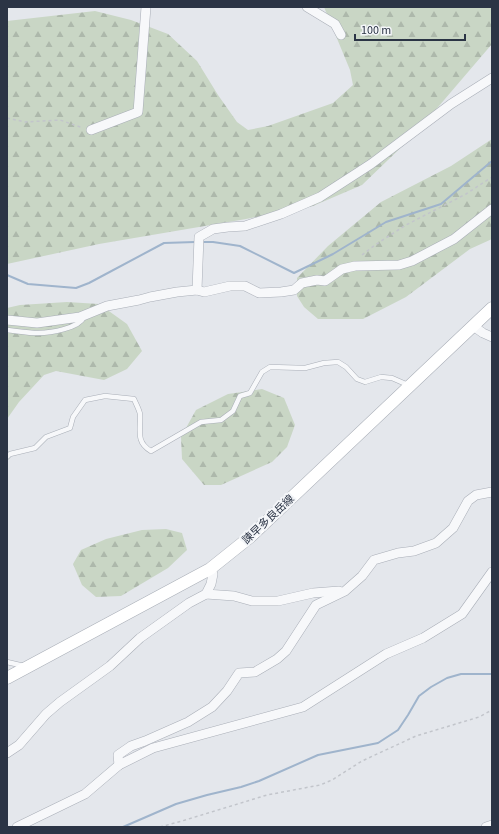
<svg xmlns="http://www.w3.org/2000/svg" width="499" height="834" viewBox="0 0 499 834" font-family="'Source Sans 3','Noto Sans JP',sans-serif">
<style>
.forest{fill:url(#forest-firs)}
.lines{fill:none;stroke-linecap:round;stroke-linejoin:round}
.stream{stroke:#9fb4cc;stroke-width:2}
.service-casing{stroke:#a9aeb7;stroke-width:5.5}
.minor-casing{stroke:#a9aeb7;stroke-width:10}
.secondary-casing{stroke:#a9aeb7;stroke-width:13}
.path{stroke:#c2c5cb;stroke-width:1.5;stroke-dasharray:3 3;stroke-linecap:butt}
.service{stroke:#f7f8fa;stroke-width:4.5}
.minor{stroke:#f7f8fa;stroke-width:9}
.secondary{stroke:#fff;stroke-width:12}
.labels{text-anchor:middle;stroke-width:4;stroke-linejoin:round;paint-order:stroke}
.street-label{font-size:11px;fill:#2b3445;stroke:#f4f6f9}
</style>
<defs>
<pattern id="forest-firs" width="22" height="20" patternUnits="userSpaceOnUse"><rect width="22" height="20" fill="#c9d6c5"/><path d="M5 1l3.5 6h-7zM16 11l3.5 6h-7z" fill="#adb8ab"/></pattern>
</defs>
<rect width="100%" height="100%" fill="#e4e7ec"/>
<g class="forest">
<polygon points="324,7 492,7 492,44 415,134 362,185 313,206 246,219 99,244 7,264 7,21 95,11 131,20 168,34 197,61 218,95 237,122 248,130 268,126 333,103 353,85 350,70"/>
<polygon points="492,139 492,239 470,249 406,297 363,319 318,319 304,307 297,296 297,278 328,246 381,202 451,166"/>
<polygon points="67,302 99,304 127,324 142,351 127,369 104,380 56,371 44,375 19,402 7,419 7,308 20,305"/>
<polygon points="262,389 284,398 295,425 287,447 272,462 221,485 204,485 182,459 181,437 196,410 228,394"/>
<polygon points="166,529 182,533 187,550 168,568 121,596 96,597 82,585 73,564 81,550 106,539 142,530"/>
</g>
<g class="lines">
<g class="stream">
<polyline points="202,242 213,242 240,246 294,273 333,254 386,222 441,204 492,161"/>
<polyline points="7,275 28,284 76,288 89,283 164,243 195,242"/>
<polyline points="123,827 176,804 207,795 241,787 259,781 318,755 378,743 398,730 408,715 419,696 431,687 447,678 461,674 492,674"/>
</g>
<g class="service-casing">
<g id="service">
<path d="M7,330C17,331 28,333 38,333C51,333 79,328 84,317"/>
<path d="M7,457L10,454L35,448L46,437L70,428L73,417L85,400L105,396L134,399C136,404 139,409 140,414C141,429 135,442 151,451L201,422L221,420L233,411L240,396L250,393L262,372L270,367L305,368L324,363L338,362L346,367L357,379L365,382L381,377L392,378L408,385"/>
<polyline points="7,662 24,666"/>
</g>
</g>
<g class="minor-casing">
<g id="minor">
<polyline points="307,7 335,24 341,35"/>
<polyline points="91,130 138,112 146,7"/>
<polyline points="197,290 199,237 213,229 228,227 245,226 281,214 320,197 371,164 451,104 492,78"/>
<polyline points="7,320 37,323 80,317 107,306 139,300 150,297 177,292 197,290 204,292 230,286 245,286 259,293 281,292 294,290 302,283 317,280 325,281 342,269 355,266 399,265 412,261 454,239 492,209"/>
<polyline points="473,326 483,333 492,337"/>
<polyline points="210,569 213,574 211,584 206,594 234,596 252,601 278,601 313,593 339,591"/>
<polyline points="7,753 19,745 46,714 60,702 110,666 140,638 189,603 206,594"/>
<polyline points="119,765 118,755 131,746 145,741 188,722 212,707 227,691 239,673 255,672 277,659 286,651 316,605 345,591 362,576 374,560 398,553 414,551 436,543 453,528 468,501 476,495 492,492"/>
<polyline points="17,827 85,794 119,765 153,748 303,707 386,654 423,638 462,614 492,572"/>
<polyline points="486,827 492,825"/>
</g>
</g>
<g class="secondary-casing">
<polyline id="secondary" points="7,678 210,569 250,537 492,308"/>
</g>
<g class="path">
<polyline points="7,118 25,122 60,120 83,128"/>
<polyline points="362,255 375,245 406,225 466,194 492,177"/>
<polyline points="160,827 182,821 267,795 320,785 332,780 362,761 416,736 479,717 492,710"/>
</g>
<use href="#service" class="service"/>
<use href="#minor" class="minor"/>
<use href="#secondary" class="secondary"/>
</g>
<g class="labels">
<g class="street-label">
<text transform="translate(268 519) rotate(-43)" y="4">諫早多良岳線</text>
</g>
</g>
<rect width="499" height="834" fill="none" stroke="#2b3445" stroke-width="16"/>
<path d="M355 34v6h110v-6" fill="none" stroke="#2b3445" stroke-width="2"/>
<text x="361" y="34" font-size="12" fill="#2b3445" stroke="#f4f6f9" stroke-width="3" paint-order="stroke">100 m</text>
</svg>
